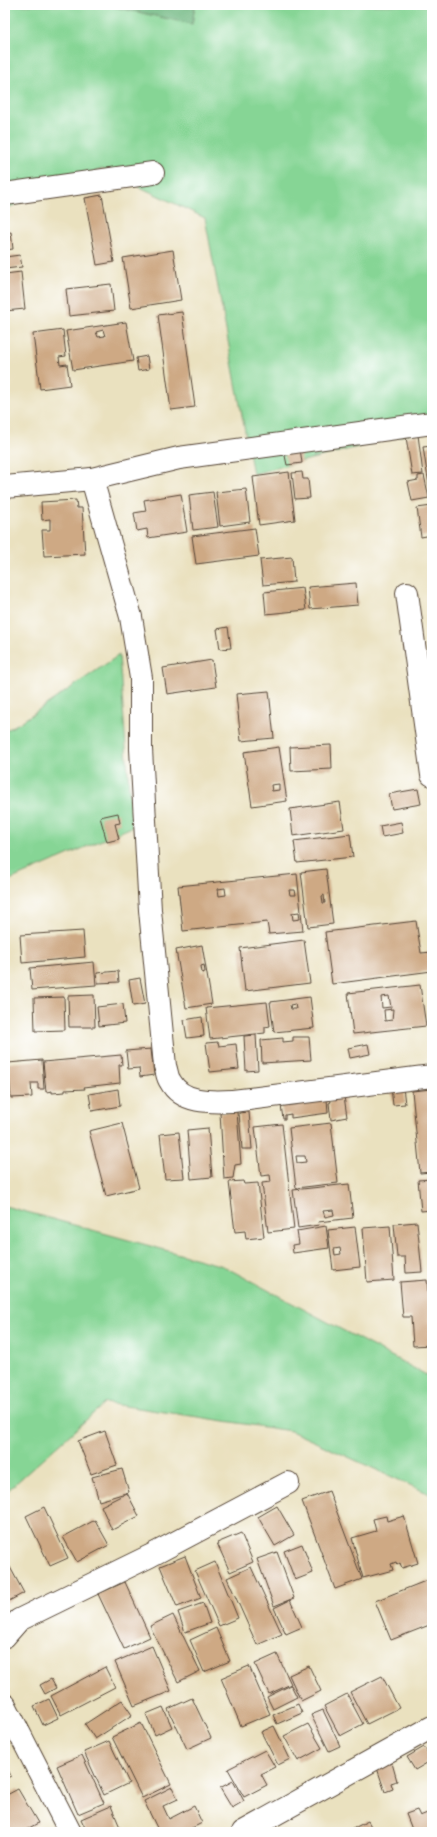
<svg xmlns="http://www.w3.org/2000/svg" width="437" height="1837" viewBox="0 0 437 1837" font-family="Kalam,sans-serif">
<style>
.green{fill:#86d595;stroke:#60805a}
.forest{fill:#6cb67e;stroke:#54704e}
.building{fill:#cea984;fill-rule:evenodd}
.lines{fill:none;stroke-linecap:round;stroke-linejoin:round}
.minor-casing{stroke:#554536;stroke-width:24}
.minor{stroke:#fff;stroke-width:22}
</style>
<rect width="100%" height="100%" fill="#fff"/>
<filter id="ink" filterUnits="userSpaceOnUse"><feTurbulence type="fractalNoise" baseFrequency=".025" numOctaves="2"/><feDisplacementMap in="SourceGraphic" scale="8" xChannelSelector="R" yChannelSelector="G"/><feConvolveMatrix kernelMatrix="1 2 1 2 8 2 1 2 1" color-interpolation-filters="sRGB"/></filter>
<filter id="wash" filterUnits="userSpaceOnUse"><feTurbulence type="fractalNoise" baseFrequency=".012" numOctaves="4" result="noise"/><feDisplacementMap in="SourceGraphic" scale="16" xChannelSelector="R" yChannelSelector="G"/><feGaussianBlur stdDeviation="0.9" result="paint"/><feColorMatrix in="noise" values="0 0 0 0 0 0 0 0 0 0 0 0 0 0 0 0 0 1.4 0 .05"/><feComposite in="paint" operator="in"/></filter>
<g filter="url(#wash)">
<rect width="100%" height="100%" fill="#eae1bf"/>
<g class="green">
<polygon points="5,5 106,5 192,24 195,5 432,5 432,428 253,474 205,218 102,169 5,209"/>
<polygon points="119,655 132,827 5,882 5,731 21,722"/>
<polygon points="5,1206 223,1266 432,1378 432,1495 291,1431 105,1403 5,1493"/>
</g>
<polygon class="forest" points="106,5 195,5 192,24"/>
<g id="blocks">
<g class="building">
<polygon points="102,195 114,262 97,265 85,198"/>
<polygon points="11,232 13,249 5,250 5,233"/>
<polygon points="173,250 181,300 131,308 123,258"/>
<polygon points="20,255 22,267 5,269 5,257"/>
<polygon points="21,272 25,309 5,311 5,274"/>
<polygon points="111,284 114,311 69,316 66,289"/>
<polygon points="182,312 195,407 171,410 158,315"/>
<path d="M126,322L133,361L73,370L66,331ZM103,330L105,336L98,337L96,332Z"/>
<polygon points="63,330 66,356 59,357 60,365 67,364 70,385 40,389 33,334"/>
<polygon points="147,356 149,369 138,371 136,358"/>
<polygon points="418,435 423,474 412,475 406,437"/>
<polygon points="432,446 432,498 431,498 423,447"/>
<polygon points="300,448 302,463 287,465 284,451"/>
<polygon points="289,472 295,520 259,525 253,477"/>
<polygon points="302,472 303,479 308,479 310,498 295,499 292,473"/>
<polygon points="424,475 429,498 412,501 408,482 418,480 418,476"/>
<polygon points="246,489 250,522 220,526 216,492"/>
<polygon points="213,492 218,527 193,530 189,495"/>
<polygon points="181,494 187,532 148,538 147,529 137,531 134,513 146,511 144,500"/>
<polygon points="76,500 77,508 82,508 85,554 44,556 42,530 50,530 50,519 42,520 41,502"/>
<polygon points="432,506 432,535 421,537 417,508"/>
<polygon points="255,528 259,556 196,564 192,536"/>
<polygon points="292,557 294,582 263,585 260,560"/>
<polygon points="356,583 358,605 310,609 308,587"/>
<polygon points="303,588 306,610 266,614 264,592"/>
<polygon points="228,627 231,648 220,649 217,629"/>
<polygon points="212,660 216,687 167,694 163,668"/>
<polygon points="269,691 274,738 241,741 236,694"/>
<polygon points="331,745 332,769 291,771 290,747"/>
<path d="M279,747L287,801L252,806L244,752ZM279,784V790L272,791L271,785Z"/>
<polygon points="418,789 421,804 392,809 389,794"/>
<polygon points="340,802 344,829 293,836 290,809"/>
<polygon points="118,813 120,823 115,824 119,839 107,842 100,817"/>
<polygon points="401,822 403,833 382,837 380,826"/>
<polygon points="350,834 353,857 297,863 294,841"/>
<path d="M326,869L333,924L308,927L301,872ZM324,895L325,903H323L322,896Z"/>
<path d="M297,874L303,931L269,934L267,922L183,931L178,886ZM225,888L226,895L219,896L218,889ZM289,890H295L296,895H290ZM299,912L300,919L293,920L292,913Z"/>
<polygon points="416,921 421,953 432,952 432,971 332,984 325,932"/>
<polygon points="83,931 85,957 22,963 20,935"/>
<polygon points="304,940 310,983 245,991 240,948"/>
<path d="M202,945L212,1004L186,1008L176,950ZM204,965L205,972L202,973L201,966Z"/>
<polygon points="94,962 96,985 32,990 30,968"/>
<polygon points="118,971 119,982 98,983 97,973"/>
<polygon points="140,978 145,1004 133,1006 129,980"/>
<path d="M420,985L426,1026L353,1034L348,993ZM389,996L391,1007L382,1008L381,997ZM393,1009L392,1020L385,1021L384,1010Z"/>
<polygon points="94,995 95,1027 69,1027 68,996"/>
<polygon points="64,997 65,1030 35,1031 34,998"/>
<path d="M310,997L314,1028L274,1032L270,1002ZM295,1004L296,1009H291L290,1005Z"/>
<polygon points="267,1002 270,1026 265,1027 265,1033 210,1039 206,1008"/>
<polygon points="123,1004 125,1023 99,1026 97,1007"/>
<polygon points="202,1017 204,1036 187,1038 184,1020"/>
<polygon points="256,1035 258,1070 246,1071 244,1036"/>
<polygon points="293,1037 309,1037 311,1060 262,1063 261,1040 283,1038 283,1042 293,1041"/>
<polygon points="218,1042 219,1046 236,1044 239,1069 210,1072 206,1043"/>
<polygon points="368,1044 370,1054 350,1058 348,1048"/>
<polygon points="151,1049 154,1075 140,1077 139,1068 128,1069 126,1051"/>
<polygon points="121,1055 122,1065 119,1065 120,1083 84,1087 85,1089 65,1090 65,1092 52,1093 52,1091 46,1092 43,1062"/>
<polygon points="42,1060 44,1089 38,1089 38,1083 31,1083 32,1097 11,1098 8,1063"/>
<polygon points="403,1087 405,1104 393,1105 391,1088"/>
<polygon points="118,1089 120,1106 92,1111 89,1094"/>
<polygon points="432,1089 432,1172 420,1173 412,1091"/>
<polygon points="344,1096 347,1117 331,1120 329,1103 331,1102 330,1099"/>
<polygon points="327,1099 328,1113 291,1118 291,1114 285,1115 285,1119 283,1119 281,1105"/>
<polygon points="237,1112 241,1164 235,1165 233,1178 224,1179 220,1113"/>
<polygon points="249,1112 252,1149 242,1149 239,1113"/>
<polygon points="122,1123 139,1188 106,1196 89,1131"/>
<path d="M331,1123L338,1183L296,1188L289,1128ZM296,1156H305L306,1162L297,1163Z"/>
<polygon points="282,1124 294,1229 268,1232 262,1183 271,1182 270,1175 261,1176 255,1127"/>
<polygon points="208,1128 212,1177 191,1179 187,1130"/>
<polygon points="179,1132 184,1178 165,1179 160,1134"/>
<polygon points="432,1179 432,1210 421,1211 418,1180"/>
<polygon points="243,1181 244,1184 258,1183 264,1237 246,1239 245,1231 235,1232 229,1182"/>
<path d="M349,1184L353,1218L318,1222L319,1225L298,1228L293,1190ZM333,1210L334,1215L325,1217L323,1211Z"/>
<polygon points="417,1222 422,1272 406,1273 405,1257 397,1257 394,1224"/>
<polygon points="326,1226 329,1248 293,1253 292,1245 299,1244 297,1231"/>
<polygon points="390,1226 394,1280 367,1282 363,1228"/>
<path d="M355,1227L360,1267L333,1270L328,1230ZM340,1248L341,1254L335,1255L334,1249Z"/>
<polygon points="427,1280 432,1345 413,1346 411,1317 403,1317 400,1282"/>
<polygon points="105,1431 117,1465 91,1474 78,1441"/>
<polygon points="122,1469 129,1492 99,1501 92,1477"/>
<polygon points="329,1491 362,1579 335,1589 302,1501"/>
<polygon points="127,1493 139,1516 112,1530 101,1506"/>
<polygon points="277,1506 294,1535 275,1546 258,1517"/>
<polygon points="44,1507 68,1558 50,1566 26,1516"/>
<polygon points="386,1516 387,1521 404,1516 418,1563 402,1568 400,1563 397,1565 396,1562 391,1564 393,1570 363,1578 352,1538 376,1531 373,1519"/>
<polygon points="95,1520 109,1545 77,1562 63,1537"/>
<polygon points="241,1533 253,1562 230,1572 217,1543"/>
<polygon points="302,1544 313,1573 295,1580 284,1551"/>
<polygon points="277,1552 294,1598 274,1606 257,1559"/>
<polygon points="185,1556 201,1598 177,1607 160,1566"/>
<polygon points="5,1558 24,1593 5,1603"/>
<polygon points="215,1562 238,1618 219,1626 195,1571"/>
<polygon points="251,1567 282,1634 257,1645 227,1578"/>
<polygon points="428,1580 432,1589 432,1624 391,1640 375,1601"/>
<polygon points="125,1582 150,1637 124,1649 98,1594"/>
<polygon points="290,1600 302,1627 286,1634 274,1608"/>
<polygon points="203,1603 210,1623 185,1632 178,1612"/>
<polygon points="173,1615 200,1671 178,1682 150,1626"/>
<polygon points="216,1628 230,1661 204,1672 190,1640"/>
<polygon points="152,1646 171,1691 134,1706 115,1662"/>
<polygon points="277,1654 291,1684 269,1694 255,1664"/>
<polygon points="249,1666 270,1714 241,1726 221,1678"/>
<polygon points="309,1666 321,1691 301,1701 289,1675"/>
<polygon points="105,1667 115,1687 61,1715 51,1696"/>
<polygon points="382,1676 399,1708 367,1724 350,1692"/>
<polygon points="51,1679 56,1688 45,1694 40,1685"/>
<polygon points="291,1685 297,1697 273,1709 267,1697"/>
<polygon points="347,1694 363,1724 340,1736 324,1706"/>
<polygon points="192,1698 211,1738 187,1749 168,1709"/>
<polygon points="49,1699 58,1718 43,1725 34,1706"/>
<polygon points="122,1700 132,1715 95,1739 85,1724"/>
<polygon points="298,1704 302,1713 277,1724 273,1715"/>
<polygon points="163,1707 172,1727 155,1735 146,1714"/>
<polygon points="323,1710 340,1746 329,1751 311,1715"/>
<polygon points="141,1723 171,1784 142,1798 112,1737"/>
<polygon points="308,1724 322,1748 298,1761 284,1736"/>
<polygon points="274,1726 290,1759 278,1765 261,1732"/>
<polygon points="109,1741 129,1783 104,1795 84,1752"/>
<polygon points="424,1747 432,1760 415,1770 407,1757"/>
<polygon points="265,1750 275,1767 261,1774 267,1785 244,1797 228,1769"/>
<polygon points="82,1755 104,1803 78,1814 57,1766"/>
<polygon points="392,1763 397,1781 391,1783 393,1789 385,1792 377,1768"/>
<polygon points="5,1764 11,1776 5,1779"/>
<polygon points="233,1781 244,1801 232,1808 220,1788"/>
<polygon points="172,1787 178,1799 163,1806 169,1819 194,1806 202,1823 184,1832 159,1832 144,1801"/>
<polygon points="18,1789 38,1823 22,1832 5,1832 5,1796"/>
<polygon points="111,1806 122,1832 87,1832 81,1819"/>
<polygon points="417,1810 420,1816 432,1811 432,1832 413,1832 406,1814"/>
<polygon points="368,1821 374,1832 346,1832"/>
</g>
</g>
</g>
<g filter="url(#ink)">
<use href="#blocks" fill-opacity="0" stroke="#554536" stroke-width="1"/>
<g class="lines">
<g class="minor-casing">
<g id="minor">
<polyline points="5,194 153,173"/>
<path d="M92,479L131,617L141,678V749L150,910L165,1066C167,1071 167,1077 170,1081C182,1104 212,1102 233,1101L432,1076"/>
<polyline points="5,487 92,479 179,458 432,423"/>
<polyline points="407,593 432,775"/>
<polyline points="5,1636 19,1620 150,1556 288,1483"/>
<polyline points="5,1705 70,1832"/>
<polyline points="243,1832 432,1727"/>
</g>
</g>
<use href="#minor" class="minor"/>
</g>
</g>
<rect width="437" height="1837" fill="none" stroke="#fff" stroke-width="20"/>
</svg>
